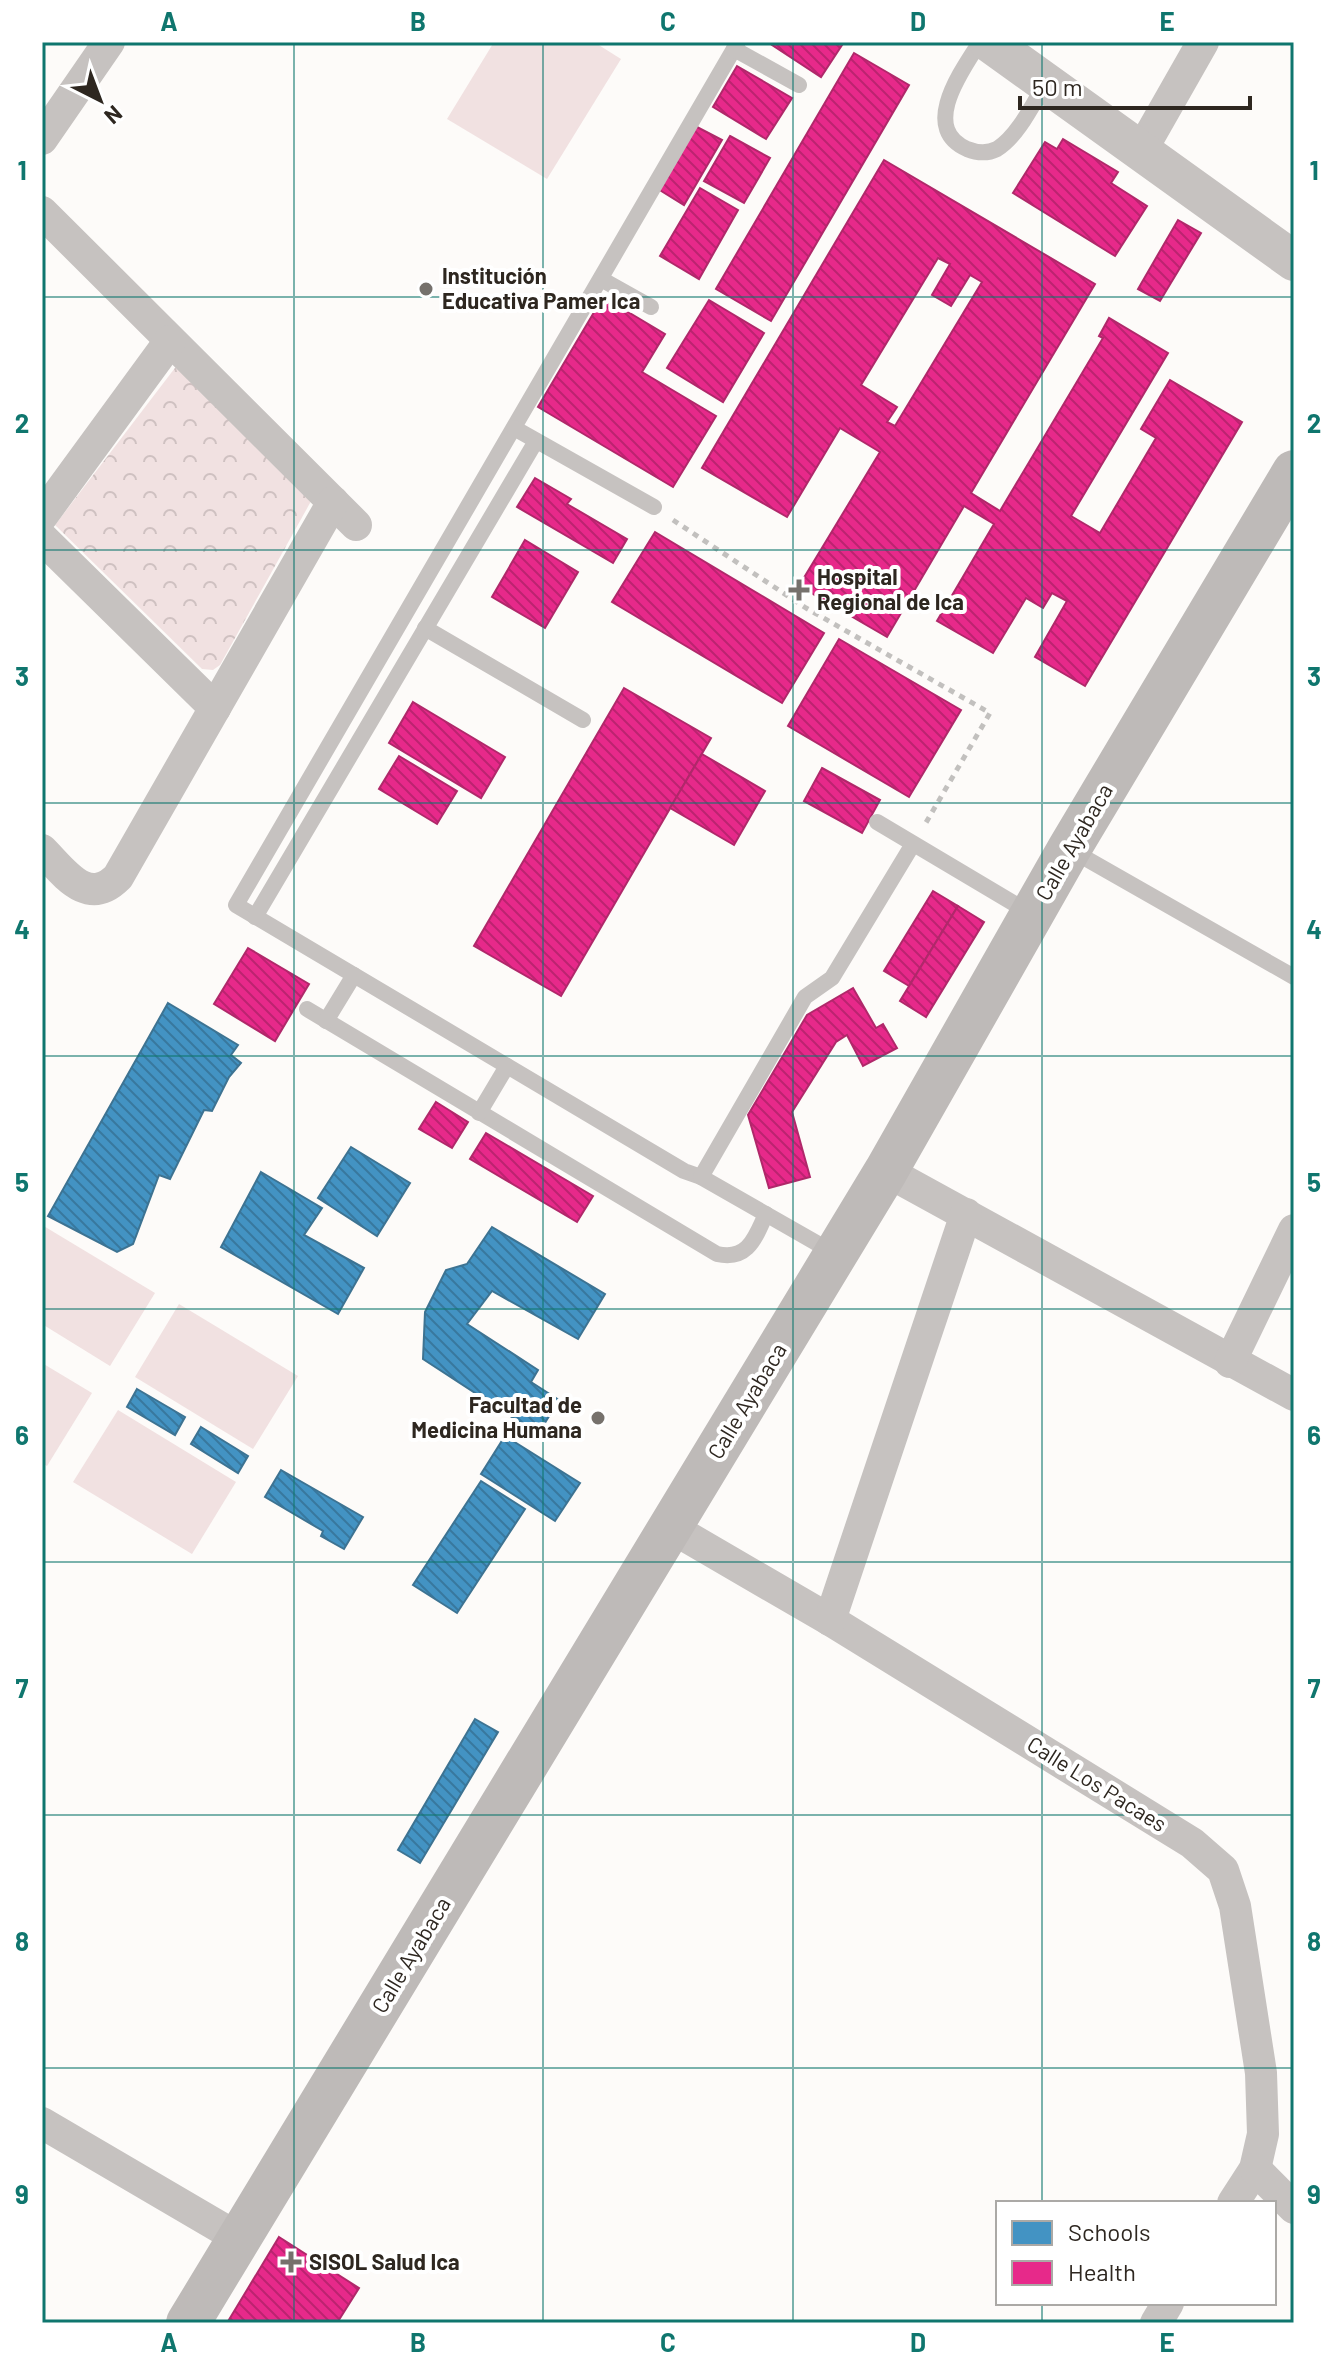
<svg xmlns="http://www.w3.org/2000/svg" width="1336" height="2365" viewBox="0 0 1336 2365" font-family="Barlow,sans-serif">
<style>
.park{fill:url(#park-crowns)}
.pitch{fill:#f1e1e1}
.schools{fill:url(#schools-back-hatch);stroke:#3d7392;stroke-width:2}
.health{fill:url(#health-back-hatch);stroke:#b0286a;stroke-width:2;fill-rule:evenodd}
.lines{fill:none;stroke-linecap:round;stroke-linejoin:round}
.path{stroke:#c2c0be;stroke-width:5;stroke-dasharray:6 6;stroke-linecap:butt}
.service{stroke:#c6c2c0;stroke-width:16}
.minor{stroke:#c6c2c0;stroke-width:32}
.tertiary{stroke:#c6c2c0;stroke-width:40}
.primary{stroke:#bebab8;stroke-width:44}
.grid{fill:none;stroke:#0f766e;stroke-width:2;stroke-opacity:0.55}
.poi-dot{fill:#76716c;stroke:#fff;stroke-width:3}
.labels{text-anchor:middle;stroke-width:8;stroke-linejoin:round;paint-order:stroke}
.poi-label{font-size:22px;font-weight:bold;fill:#2e2720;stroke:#fff;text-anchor:start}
.street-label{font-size:22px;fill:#2e2720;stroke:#fff}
.neatline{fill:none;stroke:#0f766e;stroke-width:3}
.grid-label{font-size:26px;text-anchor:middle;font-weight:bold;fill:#0f766e}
</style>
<defs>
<pattern id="park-crowns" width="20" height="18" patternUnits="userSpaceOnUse" patternTransform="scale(2)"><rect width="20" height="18" fill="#f1e1e1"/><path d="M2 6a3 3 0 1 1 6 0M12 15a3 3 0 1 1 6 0" fill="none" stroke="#cfc1c1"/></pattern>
<pattern id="schools-back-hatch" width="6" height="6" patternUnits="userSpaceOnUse" patternTransform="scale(2)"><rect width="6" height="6" fill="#4393c3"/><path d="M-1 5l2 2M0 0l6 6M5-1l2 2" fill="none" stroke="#38789e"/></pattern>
<pattern id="health-back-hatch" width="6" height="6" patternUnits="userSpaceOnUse" patternTransform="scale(2)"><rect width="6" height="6" fill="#e7298a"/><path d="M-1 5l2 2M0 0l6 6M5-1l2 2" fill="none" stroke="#bc2370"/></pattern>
</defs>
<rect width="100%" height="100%" fill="#fdfbf9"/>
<polygon class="park" points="181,360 315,494 220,665 213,670 202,669 55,525"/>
<g class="pitch">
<polygon points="494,42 594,42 621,59 547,179 447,119"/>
<polygon points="42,1225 155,1293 110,1366 42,1324"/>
<polygon points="179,1304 298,1376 253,1449 135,1377"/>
<polygon points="42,1363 92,1393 47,1466 42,1463"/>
<polygon points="118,1410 236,1482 192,1554 73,1482"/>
</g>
<g class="schools">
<polygon points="168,1003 238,1045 231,1055 241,1063 229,1077 212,1111 204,1110 170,1179 159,1175 133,1244 117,1252 48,1216"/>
<polygon points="351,1147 410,1183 377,1236 318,1198"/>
<polygon points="261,1172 322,1208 304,1235 364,1268 338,1314 221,1247"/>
<polygon points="492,1227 605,1294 578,1339 492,1291 467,1324 538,1370 531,1382 559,1400 538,1434 423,1359 425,1312 446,1270 467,1264"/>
<polygon points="137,1389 185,1417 175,1435 127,1407"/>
<polygon points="201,1427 248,1456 238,1473 191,1444"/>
<polygon points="505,1436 580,1483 555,1521 481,1474"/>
<polygon points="281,1470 363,1517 344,1549 321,1536 323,1531 265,1497"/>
<polygon points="481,1481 525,1509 457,1613 413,1585"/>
<polygon points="475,1719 498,1732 420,1863 398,1850"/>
</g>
<g class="health">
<polygon points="774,42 844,42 821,77 772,45"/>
<polygon points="854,53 909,85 771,321 716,289"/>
<polygon points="737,66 792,98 766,139 713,107"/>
<polygon points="695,126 722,140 684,205 658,189"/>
<polygon points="730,136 770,158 744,203 704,181"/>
<polygon points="1063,139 1118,172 1111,183 1147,206 1115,256 1013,193 1045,142 1057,149"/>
<path d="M884,160L1095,284L971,493L1000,511L1103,338L1099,336L1109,318L1168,353L1071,516L1100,533L1156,438L1141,429L1170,380L1242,422L1085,686L1035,657L1067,601L1052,593L1043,608L1026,598L993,653L937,621L994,524L964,506L887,637L799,586L880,452L840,428L787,517L702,468ZM938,258L950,264L932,295L951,306L970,275L982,282L895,426L887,422L897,407L861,385Z"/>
<polygon points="700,188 738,210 699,279 660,256"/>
<polygon points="1178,220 1201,233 1160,301 1138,289"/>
<polygon points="603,297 665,334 642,372 716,416 673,487 538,407"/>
<polygon points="709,300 764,333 723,402 667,368"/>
<polygon points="535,478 571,499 567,504 627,539 613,563 517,507"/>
<polygon points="655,532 824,633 782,703 612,602"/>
<polygon points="525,540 578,572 545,628 492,597"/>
<polygon points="839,639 961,710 909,797 788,726"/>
<polygon points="624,688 711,738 561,996 474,946"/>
<polygon points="413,702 505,757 481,798 389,743"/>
<polygon points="702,754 765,791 734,845 670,808"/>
<polygon points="399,756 457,791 437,824 379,789"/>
<polygon points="822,768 880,800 862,833 804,801"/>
<polygon points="933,891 958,906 909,986 884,971"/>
<polygon points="958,906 984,922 926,1017 900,1001"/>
<polygon points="248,948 309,984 275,1041 214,1004"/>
<polygon points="853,988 876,1028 883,1024 897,1048 863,1066 847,1035 836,1042 792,1112 810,1177 769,1188 748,1115 807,1015"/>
<polygon points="436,1102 468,1122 452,1148 419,1129"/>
<polygon points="486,1133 593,1196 577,1222 470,1159"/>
<polygon points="279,2237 359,2288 337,2323 227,2323"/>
</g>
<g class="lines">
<polyline class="path" points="673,520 806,608 990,713 924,826"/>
<g class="service">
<polyline points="738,42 236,905 684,1171 701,1177 834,1253"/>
<path d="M980,42C963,69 919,128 967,149C977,153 987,154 997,149C1018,136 1033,104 1045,84"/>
<polyline points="734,49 799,85"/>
<polyline points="601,279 651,307"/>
<polyline points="514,428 654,507"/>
<polyline points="425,628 583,720"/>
<polyline points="877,822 1030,913"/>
<polyline points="1071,850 1294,977"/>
<polyline points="255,917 536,441"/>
<path d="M307,1009L717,1254C748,1261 755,1238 766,1214"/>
<polyline points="326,1021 354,975"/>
<polyline points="479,1113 507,1066"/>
<polyline points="701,1177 805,997 832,978 913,844"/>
</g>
<g class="minor">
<polyline points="42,139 109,42"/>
<polyline points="1141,151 1203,42"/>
<polyline points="42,212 356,525"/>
<polyline points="42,516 170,341"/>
<polyline points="42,538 215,708"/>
<path d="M42,850C64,872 87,908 118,877L333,502"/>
<polyline points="886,1171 1294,1395"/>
<polyline points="1230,1362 1294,1230"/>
<polyline points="670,1527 830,1620 1192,1843 1223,1870 1235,1906 1261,2073 1263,2134 1255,2169 1233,2203"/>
<polyline points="830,1620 966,1214"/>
<polyline points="42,2123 240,2239"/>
<polyline points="1255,2169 1294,2208"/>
<polyline points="1156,2323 1168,2303"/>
</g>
<polyline class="tertiary" points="989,42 1294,261"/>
<polyline class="primary" points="188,2323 886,1171 1069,849 1294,472"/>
</g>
<path class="grid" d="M294,42V2323M543,42V2323M793,42V2323M1042,42V2203M42,297H1294M42,550H1294M42,803H1294M42,1056H1294M42,1309H1294M42,1562H1294M42,1815H1294M42,2068H1294M1042,2303V2323"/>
<g class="poi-dot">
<circle cx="426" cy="289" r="8"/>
<path d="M795 578h8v8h8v8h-8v8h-8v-8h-8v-8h8z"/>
<circle cx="598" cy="1418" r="8"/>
<path d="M287 2250h8v8h8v8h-8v8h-8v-8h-8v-8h8z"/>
</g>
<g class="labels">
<g class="poi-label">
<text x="442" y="284">Institución<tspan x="442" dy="25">Educativa Pamer Ica</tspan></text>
<text x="817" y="585">Hospital<tspan x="817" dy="25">Regional de Ica</tspan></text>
<text x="582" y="1413" text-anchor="end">Facultad de<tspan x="582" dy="25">Medicina Humana</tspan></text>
<text x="309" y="2270">SISOL Salud Ica</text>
</g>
<g class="street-label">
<text transform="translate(1074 842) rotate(-60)" y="8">Calle Ayabaca</text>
<text transform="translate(747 1401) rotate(-59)" y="8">Calle Ayabaca</text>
<text transform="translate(1097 1784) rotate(32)" y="8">Calle Los Pacaes</text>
<text transform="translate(411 1955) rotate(-59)" y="8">Calle Ayabaca</text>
</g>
</g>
<rect width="1336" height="2365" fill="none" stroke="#ffffff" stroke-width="88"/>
<rect x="996" y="2201" width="280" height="104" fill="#ffffff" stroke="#aba9a6" stroke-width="2"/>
<rect x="1012" y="2221" width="40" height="24" fill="#4393c3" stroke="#aba9a6" stroke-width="2"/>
<text x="1068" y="2241" font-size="24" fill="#2e2720">Schools</text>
<rect x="1012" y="2261" width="40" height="24" fill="#e7298a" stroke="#aba9a6" stroke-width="2"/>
<text x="1068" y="2281" font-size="24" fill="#2e2720">Health</text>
<g transform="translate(100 100) rotate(138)" stroke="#ffffff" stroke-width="6" paint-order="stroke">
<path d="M0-6L14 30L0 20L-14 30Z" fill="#2e2720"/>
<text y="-12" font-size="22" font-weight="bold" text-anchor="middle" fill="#2e2720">N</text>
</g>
<path d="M1020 96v12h230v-12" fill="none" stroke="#2e2720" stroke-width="4"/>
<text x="1032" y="96" font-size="24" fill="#2e2720" stroke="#ffffff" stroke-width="6" paint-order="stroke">50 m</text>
<rect x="44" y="44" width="1248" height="2277" class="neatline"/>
<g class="grid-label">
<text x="169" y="31">A</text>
<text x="418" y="31">B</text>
<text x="668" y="31">C</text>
<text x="918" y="31">D</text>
<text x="1167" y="31">E</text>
<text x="22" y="180">1</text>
<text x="1314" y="180">1</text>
<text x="22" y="433">2</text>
<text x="1314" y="433">2</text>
<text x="22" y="686">3</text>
<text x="1314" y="686">3</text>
<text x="22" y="939">4</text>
<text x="1314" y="939">4</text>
<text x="22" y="1192">5</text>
<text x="1314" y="1192">5</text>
<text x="22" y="1445">6</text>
<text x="1314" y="1445">6</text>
<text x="22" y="1698">7</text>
<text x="1314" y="1698">7</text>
<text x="22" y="1951">8</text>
<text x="1314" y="1951">8</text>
<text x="22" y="2204">9</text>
<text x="1314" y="2204">9</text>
<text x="169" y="2352">A</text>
<text x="418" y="2352">B</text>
<text x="668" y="2352">C</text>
<text x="918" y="2352">D</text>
<text x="1167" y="2352">E</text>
</g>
</svg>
